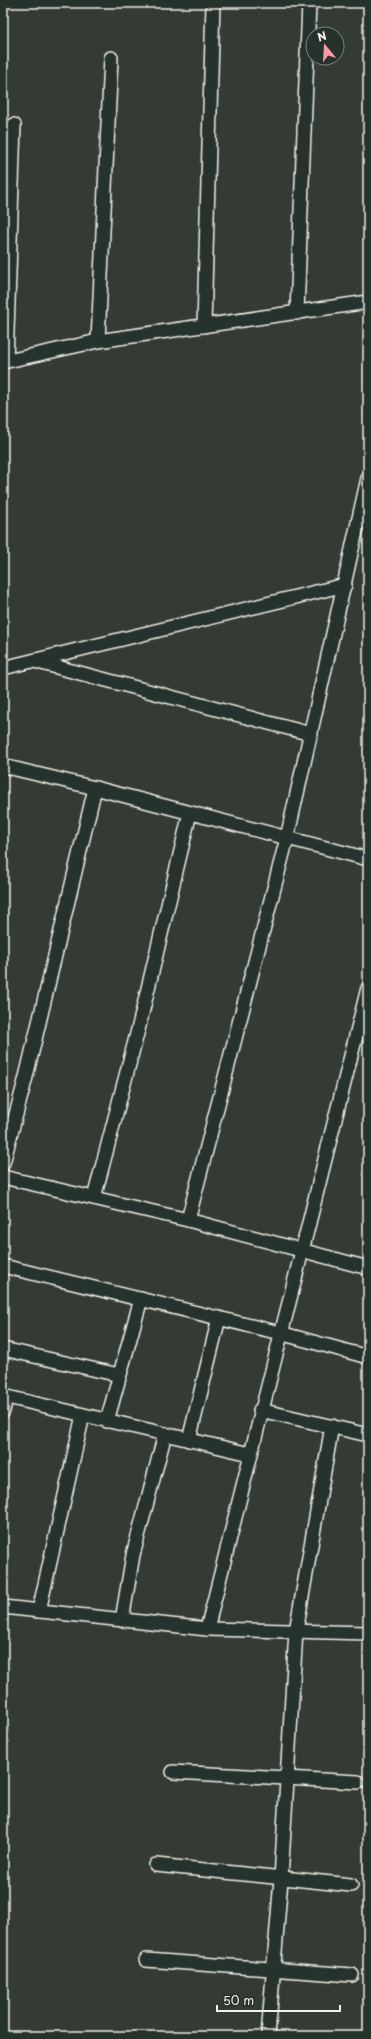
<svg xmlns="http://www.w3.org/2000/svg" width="371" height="2039" viewBox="0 0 371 2039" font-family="'Playpen Sans',sans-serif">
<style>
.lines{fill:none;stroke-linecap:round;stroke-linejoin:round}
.street-casing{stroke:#f4f1e8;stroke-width:16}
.street{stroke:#26332d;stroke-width:13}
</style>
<rect width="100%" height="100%" fill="#333b34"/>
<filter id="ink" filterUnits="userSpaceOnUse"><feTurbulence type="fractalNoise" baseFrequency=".025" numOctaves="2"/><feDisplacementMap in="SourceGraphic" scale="8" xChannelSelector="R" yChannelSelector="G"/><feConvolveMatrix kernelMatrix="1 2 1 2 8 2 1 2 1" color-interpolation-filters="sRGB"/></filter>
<g filter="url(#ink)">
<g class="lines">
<g class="street-casing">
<g id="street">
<polyline points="297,313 309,3"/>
<polyline points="204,326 213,3"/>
<polyline points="98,341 111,58"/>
<polyline points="6,361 14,125"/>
<polyline points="3,362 98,341 368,302"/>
<polyline points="34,661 311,734"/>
<polyline points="3,668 345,585"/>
<polyline points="3,766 95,788"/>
<polyline points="3,1163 26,1077 95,788 368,859"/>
<polyline points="3,1177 188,1220 368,1268"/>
<polyline points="94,1198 139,1026 190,813"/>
<polyline points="188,1220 287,838 368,478"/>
<polyline points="3,1266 280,1333 368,1357"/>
<polyline points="3,1349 119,1375"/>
<polyline points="3,1396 250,1454"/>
<polyline points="260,1410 368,1435"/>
<polyline points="3,1411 6,1397"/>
<polyline points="107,1421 141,1299"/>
<polyline points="189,1440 219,1318"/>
<polyline points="3,1607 207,1629 368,1633"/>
<polyline points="39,1611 83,1415"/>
<polyline points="122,1620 133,1555 165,1434"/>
<polyline points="207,1629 368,988"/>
<polyline points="173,1772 358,1782"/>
<polyline points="156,1865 351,1885"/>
<polyline points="146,1960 352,1975"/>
<polyline points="268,2036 281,1879 296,1631 332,1426"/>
</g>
</g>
<use href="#street" class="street"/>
</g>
</g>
<rect width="371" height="2039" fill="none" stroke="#26332d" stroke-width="16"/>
<rect x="8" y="8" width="355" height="2023" fill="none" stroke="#f4f1e8" stroke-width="1.5" filter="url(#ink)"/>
<g transform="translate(325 46) rotate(342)"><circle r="19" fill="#26332d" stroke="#787f78"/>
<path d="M0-3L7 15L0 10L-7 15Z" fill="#ff9aa2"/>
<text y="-6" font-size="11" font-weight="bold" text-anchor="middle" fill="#f4f1e8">N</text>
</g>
<path d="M217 2005v6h123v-6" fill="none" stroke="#f4f1e8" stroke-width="2"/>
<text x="223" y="2005" font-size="12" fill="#f4f1e8" stroke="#26332d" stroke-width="3" paint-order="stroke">50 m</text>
</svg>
